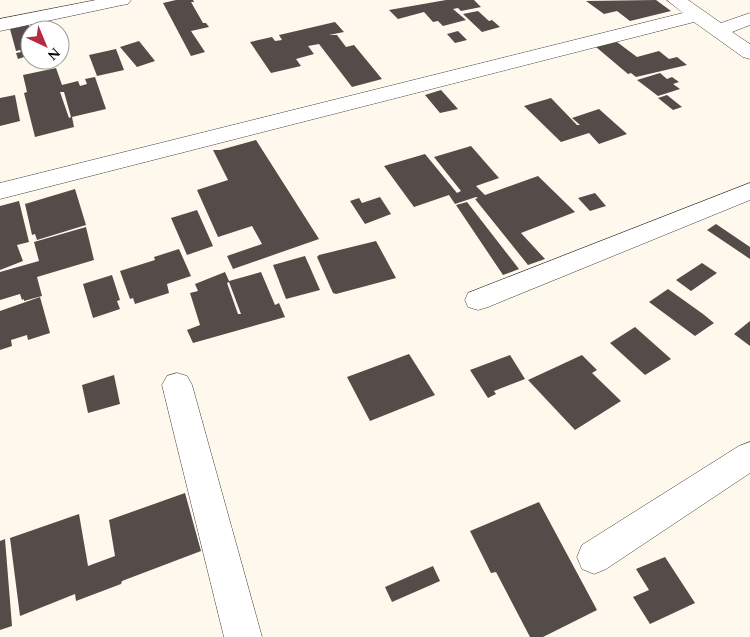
<svg xmlns="http://www.w3.org/2000/svg" width="750" height="637" viewBox="0 0 750 637" font-family="Spectral,serif">
<style>
.building{fill:#554c49;fill-rule:evenodd}
.lines{fill:none;stroke-linecap:round;stroke-linejoin:round}
.minor-casing{stroke:#3f3f3f;stroke-width:1}
.minor{fill:#fff;fill-rule:evenodd}
</style>
<rect width="100%" height="100%" fill="#fef8ed"/>
<g class="building">
<polygon points="176,0 193,0 194,2 191,2 203,23 206,23 209,27 191,31 205,52 191,56 163,3"/>
<polygon points="446,0 474,0 481,7 461,11 458,8 453,9 466,20 443,26 438,21 433,22 424,12 398,19 389,10"/>
<polygon points="656,0 671,11 630,21 617,11 604,14 586,1"/>
<polygon points="478,11 489,21 492,20 500,27 482,32 463,14"/>
<polygon points="335,22 344,32 329,35 337,35 346,47 354,45 382,79 352,87 319,44 308,46 314,54 296,59 301,66 271,73 250,42 272,37 275,41 282,40 279,35"/>
<polygon points="29,25 30,55 18,59 16,53 21,52 20,50 16,51 10,29"/>
<polygon points="458,31 467,40 455,43 447,34"/>
<polygon points="139,41 155,61 137,67 120,47"/>
<polygon points="617,42 637,57 659,51 669,59 677,57 687,65 636,77 631,73 628,74 596,47"/>
<polygon points="116,49 124,70 97,76 89,55"/>
<path d="M56,68L62,85L78,81L80,86L87,84L85,79L95,77L106,109L72,117L74,127L35,137L24,93L27,92L23,75ZM60,92H64L71,117L69,118Z"/>
<polygon points="660,73 667,79 672,77 679,82 673,84 680,89 658,96 637,80"/>
<polygon points="441,90 458,109 440,113 425,95"/>
<polygon points="15,95 20,121 0,126 0,98"/>
<polygon points="667,95 682,107 673,110 658,98"/>
<polygon points="551,98 577,125 580,125 572,118 599,109 627,134 599,144 589,133 561,142 524,106"/>
<polygon points="256,140 319,239 233,269 227,256 262,244 252,226 218,237 197,190 228,180 213,150 220,150"/>
<polygon points="471,146 499,178 476,186 485,195 538,176 575,212 521,233 545,259 528,265 475,199 478,198 476,197 455,204 449,195 414,207 384,166 425,154 457,193 461,191 434,157"/>
<polygon points="75,189 86,225 37,240 35,234 32,235 25,204"/>
<polygon points="595,193 606,206 590,211 578,198"/>
<polygon points="380,197 391,214 365,224 350,201 359,198 362,203"/>
<polygon points="19,201 29,242 17,245 23,261 0,270 0,206"/>
<polygon points="467,202 519,269 503,275 456,205"/>
<polygon points="197,210 213,246 187,255 171,218"/>
<polygon points="716,224 750,247 750,259 707,230"/>
<polygon points="86,227 94,260 37,277 42,296 24,301 24,299 22,300 20,294 0,300 0,272 39,261 34,242"/>
<polygon points="376,241 396,278 336,294 333,293 317,257 319,255"/>
<polygon points="179,249 191,276 167,284 169,293 135,304 133,298 130,299 120,271 155,260 154,257"/>
<polygon points="305,256 320,290 286,299 273,265"/>
<polygon points="702,263 717,273 691,291 676,280"/>
<path d="M225,272L229,281L261,272L275,305L279,303L285,317L193,343L187,330L200,325L190,293L198,291L195,284ZM229,282L241,314H238L227,283Z"/>
<polygon points="112,275 120,300 117,301 120,309 93,318 83,284"/>
<polygon points="668,289 703,314 714,323 695,336 649,302"/>
<polygon points="40,297 50,333 28,340 27,335 11,340 12,346 0,350 0,311"/>
<polygon points="750,321 750,346 734,334"/>
<polygon points="635,327 671,359 645,375 610,343"/>
<polygon points="409,354 435,395 370,421 347,377"/>
<polygon points="510,355 525,379 494,391 496,394 488,398 470,370"/>
<polygon points="582,355 597,370 592,373 621,401 575,430 528,380"/>
<polygon points="114,375 120,404 88,413 82,385"/>
<polygon points="185,493 201,551 122,581 121,584 76,601 75,594 20,616 10,538 79,514 88,566 115,556 109,520"/>
<polygon points="539,502 597,610 543,637 530,637 496,572 491,573 470,531"/>
<polygon points="5,539 12,626 0,630 0,541"/>
<polygon points="665,557 695,603 650,624 633,597 649,590 636,569"/>
<polygon points="433,566 440,581 392,602 385,587"/>
</g>
<g class="lines">
<g class="minor-casing">
<g id="minor">
<polygon points="96,0 131,0 128,4 122,5 0,31 0,19"/>
<polygon points="667,0 688,0 721,23 750,13 750,25 732,32 750,44 750,59 743,57 694,22 0,199 0,183 683,13"/>
<polygon points="750,183 750,200 488,307 478,310 468,307 465,300 468,293"/>
<polygon points="177,373 187,376 192,385 262,637 224,637 162,385 167,376"/>
<polygon points="750,442 750,473 606,569 594,574 582,569 577,557 582,545 739,446"/>
</g>
</g>
<use href="#minor" class="minor"/>
</g>
<g transform="translate(45 45) rotate(136)"><circle r="24" fill="#ffffff" stroke="#9e9e9e"/>
<path d="M0-4L9 19L0 12L-9 19Z" fill="#b62b44"/>
<text y="-8" font-size="14" font-weight="bold" text-anchor="middle" fill="#0c0c0c">N</text>
</g>
</svg>
